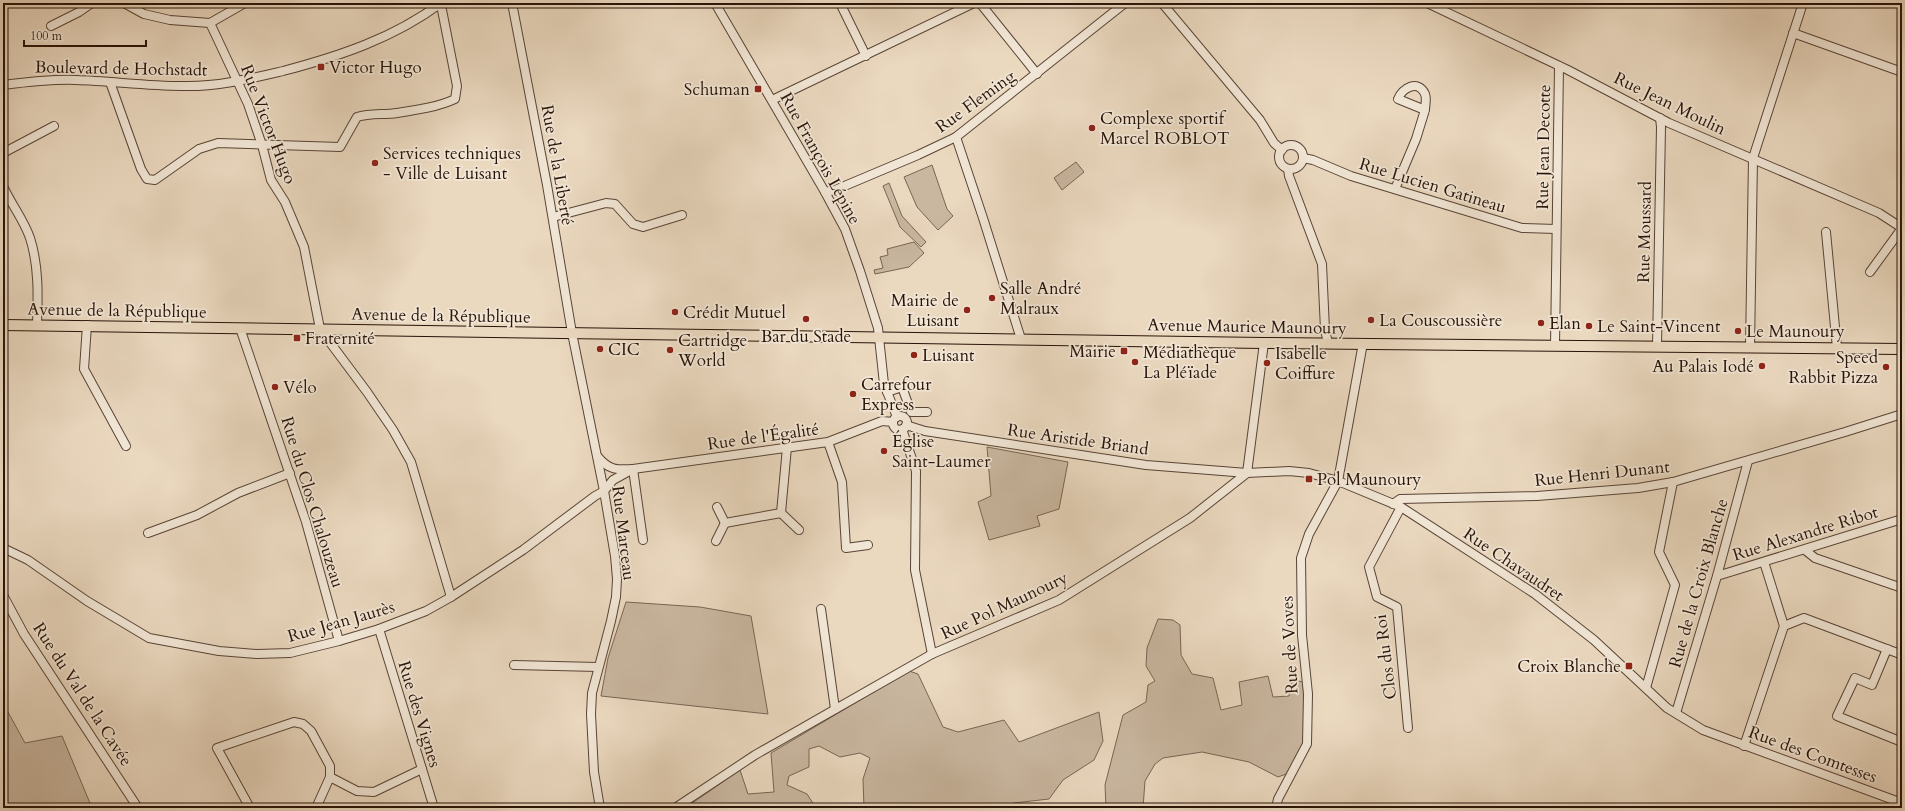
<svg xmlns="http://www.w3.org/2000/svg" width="1905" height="811" viewBox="0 0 1905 811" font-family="Cardo,serif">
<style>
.green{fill:#c9b7a0;stroke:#796554}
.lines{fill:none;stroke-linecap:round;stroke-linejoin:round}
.minor-casing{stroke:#594436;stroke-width:10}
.major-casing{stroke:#291308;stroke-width:12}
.minor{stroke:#f1e6d5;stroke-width:8}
.major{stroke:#ead8bf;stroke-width:10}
.poi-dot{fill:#8f2418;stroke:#f1e6d5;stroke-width:1.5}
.labels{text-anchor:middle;stroke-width:3.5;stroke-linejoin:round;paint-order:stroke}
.poi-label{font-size:17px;fill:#291308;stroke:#f1e6d5;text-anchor:start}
.street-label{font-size:17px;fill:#291308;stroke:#f1e6d5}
</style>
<rect width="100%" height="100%" fill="#ead8bf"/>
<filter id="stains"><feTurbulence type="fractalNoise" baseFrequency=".005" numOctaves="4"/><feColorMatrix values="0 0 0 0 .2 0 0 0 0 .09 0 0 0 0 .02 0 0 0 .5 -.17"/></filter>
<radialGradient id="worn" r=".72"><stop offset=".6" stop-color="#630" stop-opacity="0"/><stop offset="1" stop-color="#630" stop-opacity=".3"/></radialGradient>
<g class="green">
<polygon points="1076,162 1084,172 1062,190 1054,178"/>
<polygon points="932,165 947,209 953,216 938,230 917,207 904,177"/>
<polygon points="889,183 902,216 926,242 921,247 900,227 883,186"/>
<polygon points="914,242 924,253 909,267 875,274 874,270 883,268 880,257 888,255 887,249"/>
<polygon points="987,447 1068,462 1059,509 1037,516 1040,526 989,540 978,502 991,496"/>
<polygon points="626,602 700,607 751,616 768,714 601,696 608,658"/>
<polygon points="1158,619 1173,620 1180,625 1181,655 1192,674 1213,678 1221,710 1242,705 1239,682 1268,676 1273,697 1289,696 1292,680 1304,682 1305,732 1303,746 1289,773 1278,777 1249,762 1202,752 1163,758 1155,764 1145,781 1143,808 1106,808 1105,785 1123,715 1146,702 1148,685 1155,681 1146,666 1147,648"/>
<polygon points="909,671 918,674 943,727 958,732 1004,720 1019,742 1099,712 1103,741 1094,760 1063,780 1049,799 1014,803 999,808 864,808 863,779 870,758 860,753 840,757 819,746 809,749 809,767 789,776 787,785 807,794 816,808 685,808 740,770 748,794 774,792 771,753"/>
<polygon points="3,703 25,743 62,736 92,808 3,808"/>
</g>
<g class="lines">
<g class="minor-casing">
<g id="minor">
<polyline points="124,3 144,14 170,20 210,23 245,3"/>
<polyline points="512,3 547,185 572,333 604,491 615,556 617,579 616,597 611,621 592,693 591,714 594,772 600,808"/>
<polyline points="715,3 825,192 845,229 860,271 878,328 884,384 897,417"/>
<polyline points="840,3 866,56"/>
<polyline points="980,3 1037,74"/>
<polyline points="1162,3 1260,120 1274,143 1282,150"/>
<polyline points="1427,3 1568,70 1669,123 1879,213 1902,228"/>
<polyline points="210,23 248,104 262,145 271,180 285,202 304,247 320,329 367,392 393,430 411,462 451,597"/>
<polyline points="51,26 79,12 92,3"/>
<polyline points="1793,33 1902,72"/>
<path d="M110,82L141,169L147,179L155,180L199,149L218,143L340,147L357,117C370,113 384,115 397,113C417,110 438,107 455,99L457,86L442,10L439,4"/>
<path d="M3,85C27,82 51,79 76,80C111,81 146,86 182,86C217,87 249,79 283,71C340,56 394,38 441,3"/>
<polyline points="772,100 974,3"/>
<polyline points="956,137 983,218 1021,339"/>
<circle cx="1291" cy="157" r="12"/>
<polyline points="3,153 54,126"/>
<polyline points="1303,158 1313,160 1351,176 1522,228 1556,229"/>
<polyline points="1288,169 1289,176 1322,264 1325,330 1328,343"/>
<path d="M3,186C11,204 24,220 30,238C39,266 38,296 37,325"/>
<path d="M1395,189L1416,139L1425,110L1398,99C1402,88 1418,79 1425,94C1427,99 1425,105 1425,110"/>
<polyline points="825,192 835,190 918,155 956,137 1125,3"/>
<polyline points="553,217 606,203 615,204 633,224 643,227 682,215"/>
<polyline points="1826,232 1837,348"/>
<polyline points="1870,272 1902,228"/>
<polyline points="87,325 84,369 126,446"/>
<polyline points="240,328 306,522 339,641"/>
<polyline points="1555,346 1559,66"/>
<polyline points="1657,347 1661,127 1660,118"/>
<polyline points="1750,348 1753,158 1803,3"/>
<polyline points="887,392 902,387 911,412 927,412"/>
<circle cx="900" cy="423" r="7"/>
<polyline points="906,425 925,431 1146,465 1247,473 1289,471 1309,473 1338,481 1401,507 1535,594 1594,640 1667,708 1703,730 1902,803"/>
<polyline points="902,429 916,471 915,570 932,654"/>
<polyline points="828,442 842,482 846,548 868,545"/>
<path d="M598,457C609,470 616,470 633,469L643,540"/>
<polyline points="1393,504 1400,499 1537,496 1638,488 1673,482 1845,432 1902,414"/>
<polyline points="717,507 725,523 781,513 787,447"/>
<polyline points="1401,507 1369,567 1377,597 1397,607 1408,728"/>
<polyline points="781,513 799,530"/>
<polyline points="148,533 197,515 238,493 290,473"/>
<polyline points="716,541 725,523"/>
<polyline points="3,548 28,560 87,601 149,638 219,651 257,654 290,653 339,641 379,629 426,611 451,597 523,550 595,496 604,491 613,480 633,469 828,442 882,421 893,422"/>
<polyline points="1805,550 1815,558 1902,588"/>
<polyline points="1717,576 1902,519"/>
<polyline points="3,595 24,634 138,808"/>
<polyline points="821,609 835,709"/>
<polyline points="1784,626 1804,618 1900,654"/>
<polyline points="379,629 434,808"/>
<polyline points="1887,649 1872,685 1855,678 1837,716 1902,742"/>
<polyline points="514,665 598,667"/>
<polyline points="1646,688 1675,585 1659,552 1673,482"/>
<polyline points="1676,713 1717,576 1748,461"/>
<polyline points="1744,746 1784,626 1764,562"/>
<polyline points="330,777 357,791 374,792 422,769"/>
<polyline points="250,808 217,748 294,722 303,724 311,731 330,766 330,777 316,808"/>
<polyline points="675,808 755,755 932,654 1059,600 1190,518 1247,473 1264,343"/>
<polyline points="1276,808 1278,799 1307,744 1308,694 1302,635 1301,558 1309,534 1338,481 1363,343"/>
</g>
</g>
<g class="major-casing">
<polyline id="major" points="3,325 1264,343 1902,349"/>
</g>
<use href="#minor" class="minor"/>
<use href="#major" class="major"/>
</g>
<g class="poi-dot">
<rect x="317" y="63" width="8" height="8" rx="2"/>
<rect x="754" y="85" width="8" height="8" rx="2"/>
<circle cx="1092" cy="128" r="4"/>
<circle cx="375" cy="163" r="4"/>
<circle cx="992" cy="298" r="4"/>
<circle cx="967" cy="310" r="4"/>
<circle cx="675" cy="312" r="4"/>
<circle cx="806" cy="319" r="4"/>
<circle cx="1371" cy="320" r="4"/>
<circle cx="1541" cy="323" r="4"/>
<circle cx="1589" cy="326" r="4"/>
<circle cx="1738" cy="331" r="4"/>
<rect x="293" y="334" width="8" height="8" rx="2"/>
<circle cx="600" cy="349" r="4"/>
<circle cx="670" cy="350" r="4"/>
<rect x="1120" y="347" width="8" height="8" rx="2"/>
<circle cx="914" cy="355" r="4"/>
<circle cx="1135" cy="362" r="4"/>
<circle cx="1267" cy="363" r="4"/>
<circle cx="1762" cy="366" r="4"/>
<circle cx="1886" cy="367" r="4"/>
<circle cx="275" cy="387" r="4"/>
<circle cx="853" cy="394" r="4"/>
<circle cx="884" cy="451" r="4"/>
<rect x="1305" y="475" width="8" height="8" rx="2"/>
<rect x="1625" y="662" width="8" height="8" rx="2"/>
</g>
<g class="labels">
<g class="poi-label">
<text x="329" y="73">Victor Hugo</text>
<text x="750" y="95" text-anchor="end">Schuman</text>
<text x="1100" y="124">Complexe sportif<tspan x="1100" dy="20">Marcel ROBLOT</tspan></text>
<text x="383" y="159">Services techniques<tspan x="383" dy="20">- Ville de Luisant</tspan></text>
<text x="1000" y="294">Salle André<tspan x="1000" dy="20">Malraux</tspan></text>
<text x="959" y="306" text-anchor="end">Mairie de<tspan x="959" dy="20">Luisant</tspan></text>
<text x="683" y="318">Crédit Mutuel</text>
<text x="1379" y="326">La Couscoussière</text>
<text x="1549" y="329">Elan</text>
<text x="1597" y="332">Le Saint-Vincent</text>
<text x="1746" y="337">Le Maunoury</text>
<text x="806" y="342" text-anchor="middle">Bar du Stade</text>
<text x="305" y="344">Fraternité</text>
<text x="678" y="346">Cartridge<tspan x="678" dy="20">World</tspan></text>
<text x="608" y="355">CIC</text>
<text x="1116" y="357" text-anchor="end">Mairie</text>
<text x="1143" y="358">Médiathèque<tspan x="1143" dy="20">La Pléïade</tspan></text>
<text x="1275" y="359">Isabelle<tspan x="1275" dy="20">Coiffure</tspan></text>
<text x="922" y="361">Luisant</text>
<text x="1878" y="363" text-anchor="end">Speed<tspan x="1878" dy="20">Rabbit Pizza</tspan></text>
<text x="1754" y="372" text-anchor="end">Au Palais Iodé</text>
<text x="861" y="390">Carrefour<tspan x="861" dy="20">Express</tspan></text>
<text x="283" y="393">Vélo</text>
<text x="892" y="447">Église<tspan x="892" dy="20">Saint-Laumer</tspan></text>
<text x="1317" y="485">Pol Maunoury</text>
<text x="1621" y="672" text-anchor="end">Croix Blanche</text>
</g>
<g class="street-label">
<text transform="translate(121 68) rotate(1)" y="6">Boulevard de Hochstadt</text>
<text transform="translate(975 101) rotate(-36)" y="6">Rue Fleming</text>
<text transform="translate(1670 103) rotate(26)" y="6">Rue Jean Moulin</text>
<text transform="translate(269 124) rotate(69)" y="6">Rue Victor Hugo</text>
<text transform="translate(1543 147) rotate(-89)" y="6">Rue Jean Decotte</text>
<text transform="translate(821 158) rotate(61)" y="6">Rue François Lépine</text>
<text transform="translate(558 165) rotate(80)" y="6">Rue de la Liberté</text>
<text transform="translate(1433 185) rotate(17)" y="6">Rue Lucien Gatineau</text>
<text transform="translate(1644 232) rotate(-89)" y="6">Rue Moussard</text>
<text transform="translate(117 310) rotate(1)" y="6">Avenue de la République</text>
<text transform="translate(441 315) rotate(1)" y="6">Avenue de la République</text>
<text transform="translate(1247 326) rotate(1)" y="6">Avenue Maurice Maunoury</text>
<text transform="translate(763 436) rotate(-8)" y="6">Rue de l'Égalité</text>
<text transform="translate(1078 439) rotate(8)" y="6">Rue Aristide Briand</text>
<text transform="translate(1602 473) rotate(-6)" y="6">Rue Henri Dunant</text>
<text transform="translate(313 502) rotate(73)" y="6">Rue du Clos Chalouzeau</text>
<text transform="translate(624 533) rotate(83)" y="6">Rue Marceau</text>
<text transform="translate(1805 533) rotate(-17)" y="6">Rue Alexandre Ribot</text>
<text transform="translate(1514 564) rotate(34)" y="6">Rue Chavaudret</text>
<text transform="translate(1698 583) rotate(-74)" y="6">Rue de la Croix Blanche</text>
<text transform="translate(1004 605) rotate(-25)" y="6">Rue Pol Maunoury</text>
<text transform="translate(341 621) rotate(-16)" y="6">Rue Jean Jaurès</text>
<text transform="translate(1289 645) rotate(-93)" y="6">Rue de Voves</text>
<text transform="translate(1385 657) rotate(-97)" y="6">Clos du Roi</text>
<text transform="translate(83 694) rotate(57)" y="6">Rue du Val de la Cavée</text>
<text transform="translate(420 714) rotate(73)" y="6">Rue des Vignes</text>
<text transform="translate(1813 754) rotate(20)" y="6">Rue des Comtesses</text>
</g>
</g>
<rect width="1905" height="811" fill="none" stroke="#ead8bf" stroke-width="16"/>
<rect x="4" y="4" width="1897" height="803" fill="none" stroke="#291308" stroke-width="2"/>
<rect x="8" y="8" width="1889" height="795" fill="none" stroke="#291308"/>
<path d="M24 40v6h122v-6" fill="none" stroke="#291308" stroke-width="2"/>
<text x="30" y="40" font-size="12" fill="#291308" stroke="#f1e6d5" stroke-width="3" paint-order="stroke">100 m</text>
<rect width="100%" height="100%" filter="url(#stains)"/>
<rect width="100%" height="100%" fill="url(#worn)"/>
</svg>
